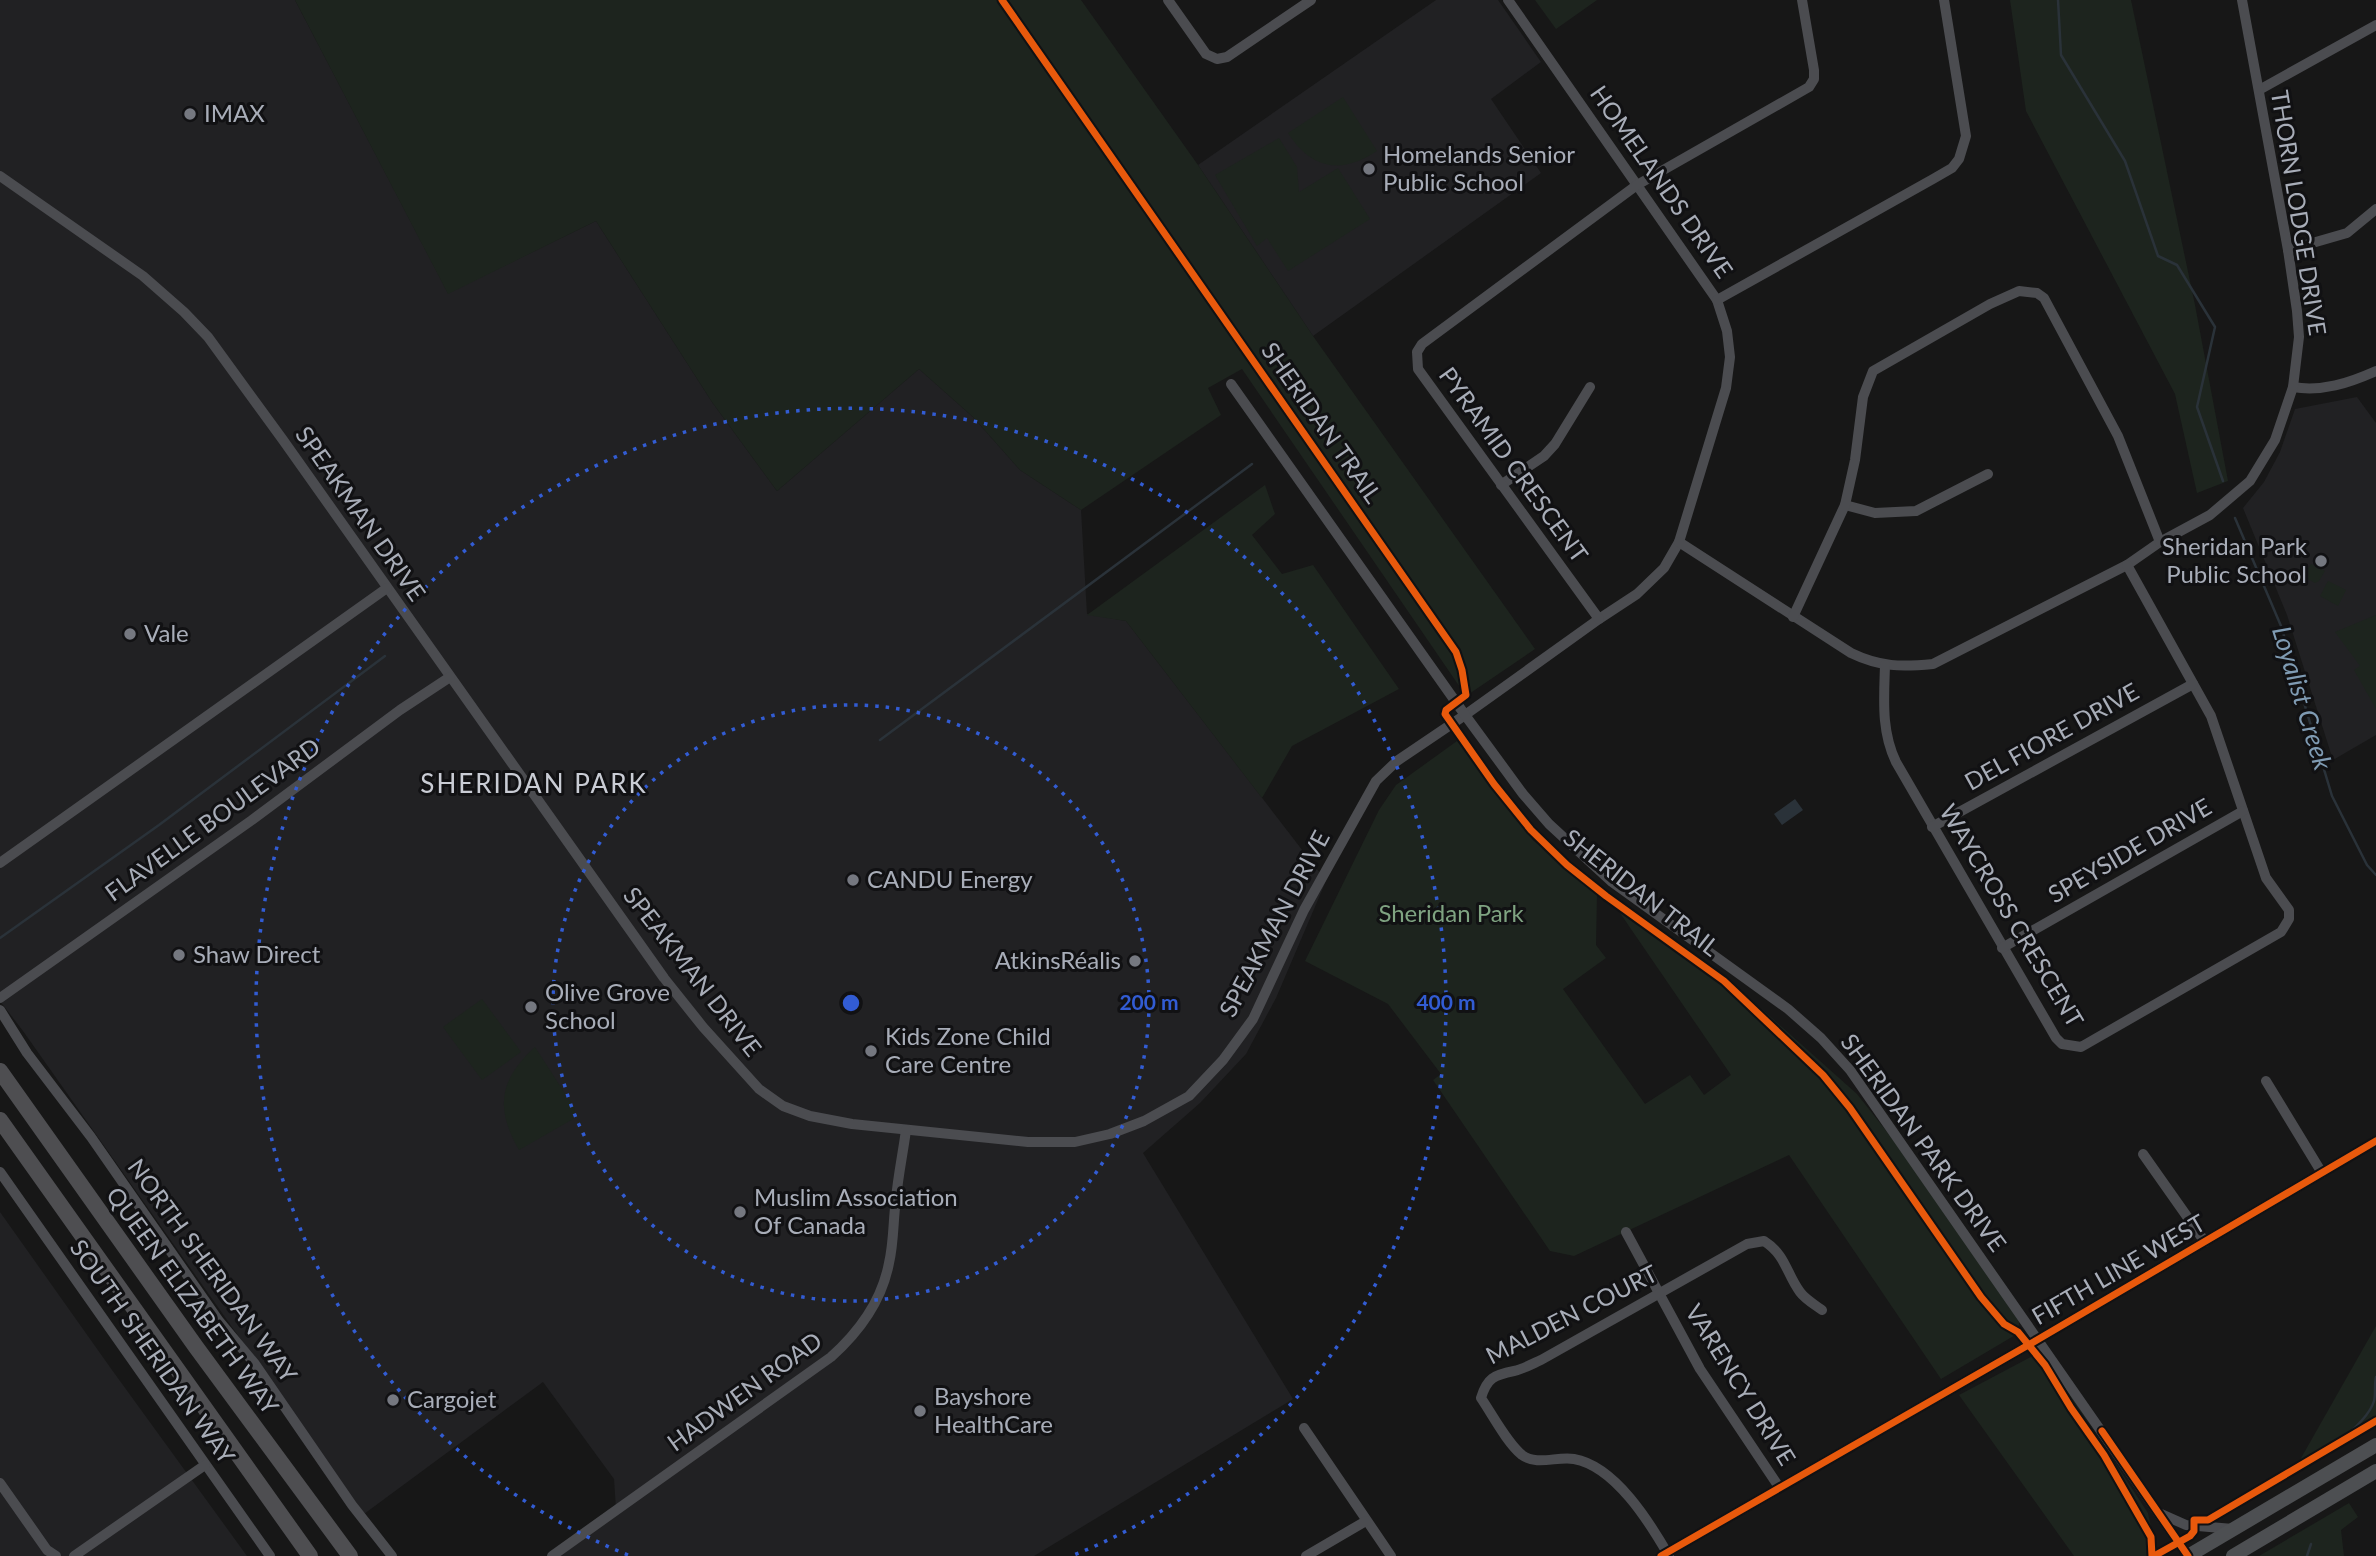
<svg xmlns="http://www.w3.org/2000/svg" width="2376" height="1556" viewBox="0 0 2376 1556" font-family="Lato,sans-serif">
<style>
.built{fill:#212123}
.green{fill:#1d241e}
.water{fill:#2a3239}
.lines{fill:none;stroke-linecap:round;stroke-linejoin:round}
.stream{stroke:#2a3239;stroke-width:2.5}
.minor{stroke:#4b4c50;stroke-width:10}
.major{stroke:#4d4f52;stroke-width:14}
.highway{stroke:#4e4e51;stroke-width:16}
.cycleway-casing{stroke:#111113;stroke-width:11}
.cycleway{stroke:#e8590c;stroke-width:7}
.ring{fill:none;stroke:#325cd3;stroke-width:3.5;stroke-dasharray:3.5 7}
.poi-dot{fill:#757880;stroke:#111113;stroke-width:2.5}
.labels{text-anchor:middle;stroke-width:6;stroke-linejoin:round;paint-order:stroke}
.poi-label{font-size:24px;fill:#a8adb8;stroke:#111113;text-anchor:start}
.street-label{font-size:24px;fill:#a8adb8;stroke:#111113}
.park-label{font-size:24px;fill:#7fa381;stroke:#111113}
.water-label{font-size:26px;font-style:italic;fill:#7f9bb3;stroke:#111113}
.neighbourhood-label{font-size:26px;letter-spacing:2px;fill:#c9ccd4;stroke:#111113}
.centre{fill:#325cd3;stroke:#111113;stroke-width:3.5}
.ring-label{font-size:21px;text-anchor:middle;font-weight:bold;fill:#325cd3;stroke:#111113;stroke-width:6;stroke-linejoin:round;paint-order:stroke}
</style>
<rect width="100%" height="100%" fill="#171717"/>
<g class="built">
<polygon points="0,0 295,0 448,293 596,221 712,402 777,491 919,369 973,417 1020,470 1081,510 1087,614 1126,621 1326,881 1276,998 1246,1054 1200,1103 1143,1153 1293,1399 1034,1556 552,1556 616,1509 614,1479 543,1382 364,1514 23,1031 0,1001"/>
<polygon points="1436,0 1498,0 1541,62 1491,99 1541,173 1313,336 1198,165"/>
<polygon points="2357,397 2376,423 2376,735 2333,760 2287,615 2243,508 2264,482 2280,452 2295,409"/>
<polygon points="0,1212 112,1370 247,1556 0,1556"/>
</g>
<g class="green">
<polygon points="295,0 1081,0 1198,165 1313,336 1535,649 1466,696 1242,369 1208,388 1221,415 1081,510 1020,470 973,417 919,369 777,491 712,402 596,221 448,294"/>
<polygon points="1535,0 1597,0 1556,29"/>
<polygon points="2010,0 2131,0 2195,305 2228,481 2197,493 2175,394 2026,111"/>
<path d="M1343,97L1377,151C1341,175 1311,169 1288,133Z"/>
<polygon points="1279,138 1297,167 1299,192 1338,168 1370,219 1288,271 1267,238 1257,246 1215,175"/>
<polygon points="1265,485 1275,514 1252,535 1282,574 1313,565 1399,689 1292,746 1262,798 1126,621 1087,615"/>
<polygon points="2311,564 2325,571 2319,581 2315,583 2303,576"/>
<polygon points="2328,581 2346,590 2338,606 2320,596"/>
<polygon points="2376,615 2376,709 2354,670 2360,666 2335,632"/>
<polygon points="1457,741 1533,840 1597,894 1596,945 1606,958 1563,989 1645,1104 1690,1075 1704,1095 1731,1075 1620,913 1745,994 1857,1094 1895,1142 2020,1319 2017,1334 1941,1379 1789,1155 1574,1256 1550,1251 1433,1080 1441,1074 1388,1004 1305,961 1379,810 1396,785"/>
<polygon points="482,999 521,1052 482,1080 443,1027"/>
<path d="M535,1047L575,1109L573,1119L519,1150C495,1108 499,1080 535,1047Z"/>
<polygon points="2376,1326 2376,1425 2292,1474"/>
<polygon points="2038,1353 2045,1356 2148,1513 2154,1541 2149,1556 2074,1556 1959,1395"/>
<polygon points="2349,1503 2358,1517 2341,1530 2344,1556 2259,1556"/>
</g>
<polygon class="water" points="1795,799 1803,810 1782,825 1774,814"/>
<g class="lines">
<g class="stream">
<polyline points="2058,0 2061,55 2125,161 2158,256 2177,265 2215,327 2197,407 2223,481"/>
<polyline points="2235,518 2281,626 2332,796 2367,865 2376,875"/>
<polyline points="880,740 1252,464"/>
<polyline points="0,938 159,825 385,656"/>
<path d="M2348,1435C2357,1425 2370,1414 2374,1401C2376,1394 2374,1385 2376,1377"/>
<polyline points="2307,1556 2311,1544"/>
</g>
<g class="minor">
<polyline points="1168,0 1206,54 1217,59 1227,57 1311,0"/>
<polyline points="2259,90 2376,25"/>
<polyline points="0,176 143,276 184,312 208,337 283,440 664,978 703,1027 759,1089 783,1106 810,1116 852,1124 1028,1142 1075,1142 1110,1134 1144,1121 1189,1096 1223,1060 1253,1019 1304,910 1376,781 1397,761 1465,715 1599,619 1637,594 1664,568 1679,542 1726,388 1730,357 1727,331 1717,300 1508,0"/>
<polyline points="2288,250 2347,233 2376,209"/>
<polyline points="1717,300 1933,179 1952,168 1959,159 1966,136 1944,0"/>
<polyline points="1231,384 1465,715 1523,794 1549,824 1612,882 1788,1009 1821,1038 1850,1070 2188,1556"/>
<path d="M2293,387C2322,392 2349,383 2376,371"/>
<polyline points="1501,485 1544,456 1555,444 1590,387"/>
<polyline points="1845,505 1875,513 1916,511 1988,474"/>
<path d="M1679,542L1851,653C1880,667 1901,667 1933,664L2127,565L2160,542L2210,515L2250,481L2275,440L2293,387L2299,337L2297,311L2288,250L2242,0"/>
<polyline points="1793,617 1845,505 1855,460 1863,397 1873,371 1990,304 2019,291 2037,293 2044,298 2118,436 2160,542"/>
<polyline points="1599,619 1418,369 1417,352 1422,344 1637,185 1809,87 1814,79 1814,70 1802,0"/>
<path d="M1885,665C1884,699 1881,731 1896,762L2056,1038L2062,1044L2081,1047L2281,932L2289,919V910L2266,878L2211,716L2127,565"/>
<polyline points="1932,827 2193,684"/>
<polyline points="0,863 387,588"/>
<polyline points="2002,948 2243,811"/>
<polyline points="0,998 252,820 400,710 450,677"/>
<polyline points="0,1010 27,1053 91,1137 219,1321 255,1364 352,1505 392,1556"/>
<polyline points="2266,1081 2322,1173"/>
<polyline points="2143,1154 2205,1242"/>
<polyline points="0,1172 270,1556"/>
<polyline points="1626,1232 1700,1369 1779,1487"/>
<polyline points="1304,1428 1391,1556"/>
<polyline points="0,1483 47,1550 56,1556"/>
<polyline points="2159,1513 2186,1525 2233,1529"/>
<polyline points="74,1556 205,1465"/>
<path d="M552,1556L831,1357C859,1332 882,1300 889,1263C894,1242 893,1220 896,1199C898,1176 903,1153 906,1130"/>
<polyline points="1306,1556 1366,1521"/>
<polyline points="1661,1556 2037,1340 2376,1141"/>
<path d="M1669,1556C1650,1523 1615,1466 1574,1459C1557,1456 1537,1466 1522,1455C1507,1443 1492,1414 1481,1398C1487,1378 1494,1375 1514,1371C1523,1369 1532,1364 1541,1360L1747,1244L1764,1241C1786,1255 1786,1273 1800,1292C1805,1299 1815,1305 1822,1310"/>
</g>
<g class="major">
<polyline points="2188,1556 2376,1445"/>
<polyline points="2233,1556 2376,1471"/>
</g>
<g class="highway">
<polyline points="0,1071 196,1347 350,1556"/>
<polyline points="0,1120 310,1556"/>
</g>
<g class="cycleway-casing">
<g id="cycleway">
<polyline points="1002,0 1456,652 1462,670 1466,695 1446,710 1445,714 1494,784 1531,830 1567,865 1606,896 1724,981 1823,1075 1850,1108 1981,1297 2004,1324 2018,1332 2045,1365 2071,1408 2104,1455 2151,1537 2152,1556"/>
<polyline points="2102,1431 2188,1556"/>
<polyline points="1661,1556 2037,1340 2376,1141"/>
<polyline points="2154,1556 2190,1536 2194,1531 2194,1520 2208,1520 2376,1421"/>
</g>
</g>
<use href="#cycleway" class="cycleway"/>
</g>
<g class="ring">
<circle cx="851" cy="1003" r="298"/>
<path d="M628 1555A595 595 0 1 1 1074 1555"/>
</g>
<g class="poi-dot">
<circle cx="190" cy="114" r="7"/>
<circle cx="1369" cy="169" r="7"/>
<circle cx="2321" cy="561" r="7"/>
<circle cx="130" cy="634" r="7"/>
<circle cx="853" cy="880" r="7"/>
<circle cx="179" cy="955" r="7"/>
<circle cx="1135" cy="961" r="7"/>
<circle cx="531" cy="1007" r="7"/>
<circle cx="871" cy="1051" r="7"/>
<circle cx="740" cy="1212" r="7"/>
<circle cx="393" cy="1400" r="7"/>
<circle cx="920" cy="1411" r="7"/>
</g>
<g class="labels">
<g class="poi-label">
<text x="204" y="122">IMAX</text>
<text x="1383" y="163">Homelands Senior<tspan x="1383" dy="28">Public School</tspan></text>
<text x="2307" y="555" text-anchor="end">Sheridan Park<tspan x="2307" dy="28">Public School</tspan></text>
<text x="144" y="642">Vale</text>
<text x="867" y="888">CANDU Energy</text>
<text x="193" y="963">Shaw Direct</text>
<text x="1121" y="969" text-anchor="end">AtkinsRéalis</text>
<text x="545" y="1001">Olive Grove<tspan x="545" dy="28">School</tspan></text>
<text x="885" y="1045">Kids Zone Child<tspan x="885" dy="28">Care Centre</tspan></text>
<text x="754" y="1206">Muslim Association<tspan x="754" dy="28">Of Canada</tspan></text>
<text x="934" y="1405">Bayshore<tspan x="934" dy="28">HealthCare</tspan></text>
<text x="407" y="1408">Cargojet</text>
</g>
<g class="street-label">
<text transform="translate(1661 182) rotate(55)" y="8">HOMELANDS DRIVE</text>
<text transform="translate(2298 213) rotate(81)" y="8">THORN LODGE DRIVE</text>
<text transform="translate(1321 423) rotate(55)" y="8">SHERIDAN TRAIL</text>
<text transform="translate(1513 465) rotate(54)" y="8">PYRAMID CRESCENT</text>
<text transform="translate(360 514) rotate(55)" y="8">SPEAKMAN DRIVE</text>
<text transform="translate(2052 737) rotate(-29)" y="8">DEL FIORE DRIVE</text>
<text transform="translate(213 820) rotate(-36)" y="8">FLAVELLE BOULEVARD</text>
<text transform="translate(2130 851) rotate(-30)" y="8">SPEYSIDE DRIVE</text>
<text transform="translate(1641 893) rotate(38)" y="8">SHERIDAN TRAIL</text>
<text transform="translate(2011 916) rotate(59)" y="8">WAYCROSS CRESCENT</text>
<text transform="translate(1275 924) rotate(-62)" y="8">SPEAKMAN DRIVE</text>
<text transform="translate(692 972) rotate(52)" y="8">SPEAKMAN DRIVE</text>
<text transform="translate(1923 1143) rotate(54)" y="8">SHERIDAN PARK DRIVE</text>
<text transform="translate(2119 1270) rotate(-30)" y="8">FIFTH LINE WEST</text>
<text transform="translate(212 1271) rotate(54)" y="8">NORTH SHERIDAN WAY</text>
<text transform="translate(192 1301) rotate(54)" y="8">QUEEN ELIZABETH WAY</text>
<text transform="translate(1572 1315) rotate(-27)" y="8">MALDEN COURT</text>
<text transform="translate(152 1352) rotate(55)" y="8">SOUTH SHERIDAN WAY</text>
<text transform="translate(1740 1385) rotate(58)" y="8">VARENCY DRIVE</text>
<text transform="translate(745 1392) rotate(-36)" y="8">HADWEN ROAD</text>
</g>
<g class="park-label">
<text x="1451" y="922">Sheridan Park</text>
</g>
<g class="water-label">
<text transform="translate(2302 698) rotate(73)" y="9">Loyalist Creek</text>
</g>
<g class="neighbourhood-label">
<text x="534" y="793">SHERIDAN PARK</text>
</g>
</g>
<circle cx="851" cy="1003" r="10" class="centre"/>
<g class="ring-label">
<text x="1149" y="1010">200 m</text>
<text x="1446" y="1010">400 m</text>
</g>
</svg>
